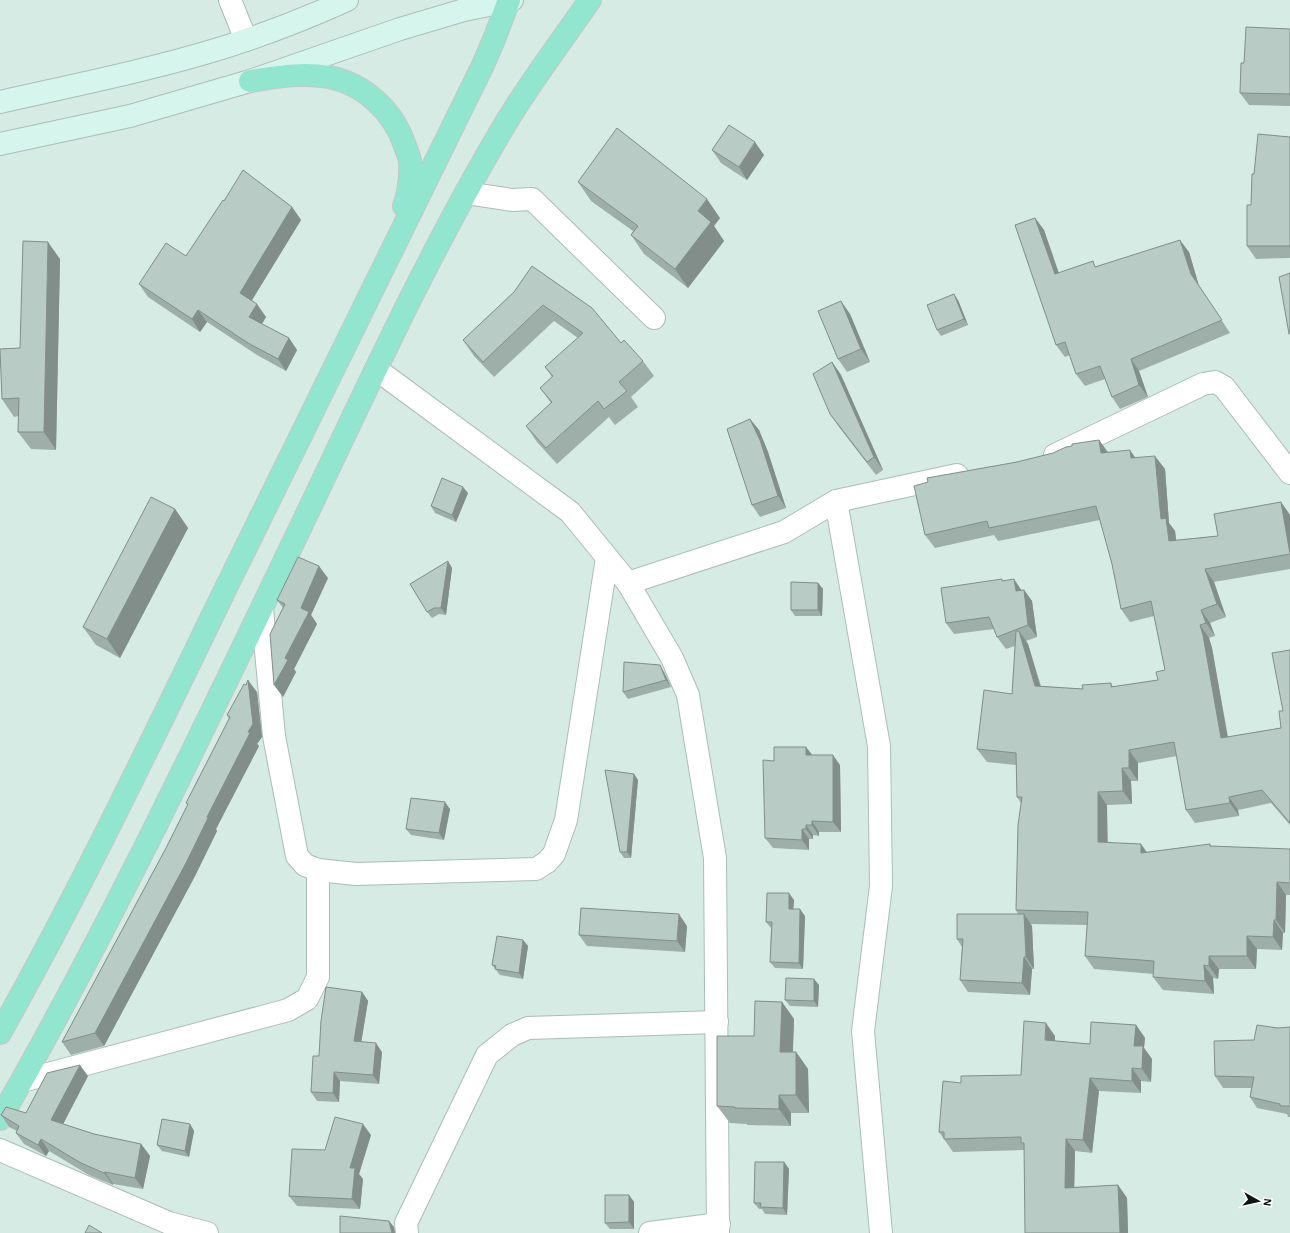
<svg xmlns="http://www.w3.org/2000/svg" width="1290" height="1233" viewBox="0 0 1290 1233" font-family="'Alegreya Sans',sans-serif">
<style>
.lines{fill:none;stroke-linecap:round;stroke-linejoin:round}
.minor-casing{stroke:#aabdb7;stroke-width:24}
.secondary-casing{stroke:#aabdb7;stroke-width:24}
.trunk-casing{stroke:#c5c7c7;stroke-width:24}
.minor{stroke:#fff;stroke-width:22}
.secondary{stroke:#d6f6ed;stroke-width:22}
.trunk{stroke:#92e6d0;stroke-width:22}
.wall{fill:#9eafa9}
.shaded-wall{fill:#818e8a}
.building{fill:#b8cbc5;stroke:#818e8a}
</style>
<rect width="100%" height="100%" fill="#d7ebe5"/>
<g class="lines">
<g class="minor-casing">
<g id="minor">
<polyline points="230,0 246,40"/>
<polyline points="466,193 512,200 532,199 654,318"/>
<polyline points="376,369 570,512 628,583 672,658 688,695 715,858 718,1233"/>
<polyline points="1055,455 1203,384 1215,382 1224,387 1290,473"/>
<polyline points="836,501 879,746 881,886 863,1031 881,1233"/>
<polyline points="628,583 784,532 836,501 957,475"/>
<polyline points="262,609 274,736 297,856 305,865 318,870 356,874 536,869 547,862 554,854 566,820 607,558"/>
<polyline points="22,1081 288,1010 307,999 318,977 318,870"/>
<polyline points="0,1150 169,1223 207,1233"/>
<polyline points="407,1233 406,1223 487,1055 512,1035 528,1028 717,1022"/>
<polyline points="650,1233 719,1224"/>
</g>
</g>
<g class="secondary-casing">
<g id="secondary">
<path d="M0,102C75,85 151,70 225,47C266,34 307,18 347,0"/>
<polyline points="0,144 130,116 250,81 400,29 437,18 464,10 512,0"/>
</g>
</g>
<g class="trunk-casing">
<g id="trunk">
<path d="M250,81C276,77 303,72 329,77C365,84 394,112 405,146C407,151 409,156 410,161C411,176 409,192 404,206"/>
<path d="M0,1033C81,889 152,740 224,592C310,416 396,240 483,65L495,37L509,0"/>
<path d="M0,1119C112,924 208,720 305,518C368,386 429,252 504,126C530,82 561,42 590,0"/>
</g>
</g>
<use href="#minor" class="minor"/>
<use href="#secondary" class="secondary"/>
<use href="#trunk" class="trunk"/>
</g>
<g class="wall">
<polygon points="1290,29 1290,106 1249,105 1240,93 1244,63"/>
<polygon points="1290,137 1290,258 1256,259 1247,246 1254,174"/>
<polygon points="712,150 764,155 747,180 721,163"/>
<polygon points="578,182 720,218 714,226 724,241 688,288 644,254 631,235 633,231 591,201"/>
<polygon points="224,201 292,207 301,220 252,300 266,317 262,324 289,338 297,350 286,371 257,355 207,322 200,332 148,297 139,284 186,256"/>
<polygon points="1035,218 1044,230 1059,273 1096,266 1189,252 1199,286 1230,333 1139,371 1148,397 1120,409 1112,397 1105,379 1085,386 1076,374 1070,355 1065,357 1056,345"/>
<polygon points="60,259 56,450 31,449 18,432 19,416 14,417 2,399 20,348"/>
<polygon points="532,266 621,343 643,361 654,376 631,397 638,407 615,425 609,417 557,464 537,442 526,426 551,403 540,388 552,377 545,367 578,338 554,321 494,377 474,356 463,340 514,292"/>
<polygon points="958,300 968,325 941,336 937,330"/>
<polygon points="850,314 870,362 847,372 838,359"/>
<polygon points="832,362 841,375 883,470 876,475 839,427 830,414"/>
<polygon points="750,419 759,430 768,452 786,508 760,517 752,505"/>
<polygon points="1099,440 1108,452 1136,458 1165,469 1169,523 1175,531 1176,540 1218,536 1281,502 1290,515 1290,569 1214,582 1226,617 1210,623 1215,636 1209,638 1212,648 1228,737 1281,728 1290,650 1290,825 1271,803 1238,810 1239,816 1195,823 1186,810 1177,756 1138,763 1138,781 1131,781 1132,804 1107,805 1107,843 1141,844 1147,852 1210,844 1211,847 1290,849 1290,895 1286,895 1285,933 1283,933 1282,950 1257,949 1256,969 1219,969 1218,979 1213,978 1214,994 1163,990 1153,977 1154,974 1094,969 1085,956 1087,925 1030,924 1032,926 1034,969 1032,969 1030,995 968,992 960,980 962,947 957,939 1018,914 1016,910 1021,803 1017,797 1016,765 987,762 977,749 1012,694 1015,646 1006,649 997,637 994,629 954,634 946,623 1003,581 1022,590 1024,590 1032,601 1037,637 1026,641 1028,644 1041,686 1083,689 1111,683 1113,687 1158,680 1165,670 1154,616 1130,622 1121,609 1112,564 1100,520 998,541 994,535 935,548 925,535 1017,462 1053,453"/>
<polygon points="468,493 456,522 435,513 431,506"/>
<polygon points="175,509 188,528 120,658 96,645 83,627"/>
<polygon points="452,568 446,615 439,614 432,618 427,612"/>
<polygon points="328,578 311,615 317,624 294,669 296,672 283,697 283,608 277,600"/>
<polygon points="818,583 823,589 822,616 795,616 791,610"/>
<polygon points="664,672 671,687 628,699 623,692"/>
<polygon points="257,692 262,737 257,744 259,746 216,829 217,831 195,876 104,1046 71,1055 62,1042 166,848 188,805 186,803 229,719 227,715"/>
<polygon points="812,755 840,765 841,832 819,832 819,836 813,835 813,839 809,839 809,850 773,848 765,838 774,761"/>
<polygon points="634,774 638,780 631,858 624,858 620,852"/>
<polygon points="450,809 444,840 411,835 406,829"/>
<polygon points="794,900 793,909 805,916 803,969 775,968 770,962 771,928 766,922"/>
<polygon points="687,926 685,952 587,946 579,935"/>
<polygon points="523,940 528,946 523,979 500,975 492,965"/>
<polygon points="819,985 818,1007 790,1006 785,1000"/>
<polygon points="362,992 368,1001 361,1042 382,1052 379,1084 340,1081 339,1102 317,1101 311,1092 319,1056"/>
<polygon points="782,1002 794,1019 793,1052 796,1052 808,1069 809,1113 791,1113 791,1126 747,1125 747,1124 730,1123 717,1106 754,1036"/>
<polygon points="1136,1025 1145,1038 1144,1048 1152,1059 1151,1082 1141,1081 1141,1093 1099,1091 1092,1153 1075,1151 1074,1187 1118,1185 1127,1198 1128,1233 1024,1150 953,1152 939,1132 1021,1075 1055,1036 1055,1041 1090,1044"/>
<polygon points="1290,1027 1290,1117 1288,1117 1287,1114 1257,1108 1250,1097 1251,1088 1223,1088 1215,1076 1254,1040 1278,1028"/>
<polygon points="88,1076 63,1124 94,1134 141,1144 150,1156 143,1189 113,1184 113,1185 89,1175 49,1151 46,1156 24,1144 16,1133 17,1131 9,1127 1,1115 26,1113"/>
<polygon points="190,1124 194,1131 189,1157 162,1151 157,1145"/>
<polygon points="371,1135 359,1174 363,1179 360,1209 297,1206 289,1196 325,1150"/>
<polygon points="784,1162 789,1169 787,1215 765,1214 762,1209 759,1209 754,1203"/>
<polygon points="629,1195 634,1202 634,1229 610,1229 605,1223"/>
</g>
<g class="shaded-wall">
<polygon points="755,142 764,155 747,180 739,167"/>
<polygon points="707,199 720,218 714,226 724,241 688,288 675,269 698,211"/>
<polygon points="292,207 301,220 249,305 240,293"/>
<polygon points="1035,218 1044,230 1063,286 1055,274"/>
<polygon points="1180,240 1189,252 1199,286 1230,333 1191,274"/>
<polygon points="48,242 60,259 56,450 44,432"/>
<polygon points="954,294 958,300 968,325 964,319"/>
<polygon points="841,301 850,314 870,362 861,349"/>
<polygon points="257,304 266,317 258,330 249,317"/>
<polygon points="198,310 207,322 200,332 192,319"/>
<polygon points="289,338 297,350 286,371 278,359"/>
<polygon points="1131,359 1139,371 1148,397 1139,385"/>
<polygon points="832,362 841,375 883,470 874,457"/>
<polygon points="750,419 759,430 768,452 786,508 778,496"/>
<polygon points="1099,440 1108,453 1101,453"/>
<polygon points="1130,450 1139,463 1131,458"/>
<polygon points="1155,456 1165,469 1169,523 1175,531 1178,554 1169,541 1161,519"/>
<polygon points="463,487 468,493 456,522 452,515"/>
<polygon points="1281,502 1290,515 1290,554"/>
<polygon points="175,509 188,528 120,658 107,639"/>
<polygon points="448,561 452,568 446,615 441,608"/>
<polygon points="319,566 328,578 311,615 317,624 294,669 296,672 283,697 274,685 285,658 301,608"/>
<polygon points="1205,569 1214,582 1226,617 1217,604"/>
<polygon points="1014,579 1022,591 1016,591"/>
<polygon points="818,583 823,589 822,616 818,610"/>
<polygon points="1024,590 1032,601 1037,637 1028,625"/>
<polygon points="1201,610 1210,623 1215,636 1206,623"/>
<polygon points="1200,625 1209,638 1212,648 1230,751 1221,738"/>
<polygon points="1019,631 1028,644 1044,699 1035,686"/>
<polygon points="660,665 664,672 671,687 666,680"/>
<polygon points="248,680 257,692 262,737 257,744 259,746 216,829 217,831 195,876 104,1046 95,1033 207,817 248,732"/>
<polygon points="806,747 814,757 806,755"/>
<polygon points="1129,750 1138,763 1138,781 1129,768"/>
<polygon points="833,755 840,765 841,832 833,822"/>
<polygon points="1122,768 1131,781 1132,804 1123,791"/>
<polygon points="634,774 638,780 631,858 627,852"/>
<polygon points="1098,792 1107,805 1108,855 1098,842"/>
<polygon points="1229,797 1238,810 1239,816 1230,803"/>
<polygon points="445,802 450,809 444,840 439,833"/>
<polygon points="812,821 819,832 819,836 812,825"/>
<polygon points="806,825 813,835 813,839 806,829"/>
<polygon points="802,829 809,839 809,850 802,840"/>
<polygon points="1141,844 1150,858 1141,853"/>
<polygon points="1277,882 1286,895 1285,933 1276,920"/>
<polygon points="789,893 794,900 793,915 789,909"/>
<polygon points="800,909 805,916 803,969 799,963"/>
<polygon points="679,914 687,926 685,952 677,941"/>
<polygon points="1024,914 1032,926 1034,969 1026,957"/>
<polygon points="1274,920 1283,933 1282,950 1273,937"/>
<polygon points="1247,936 1257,949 1256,969 1247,956"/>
<polygon points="523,940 528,946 523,979 519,973"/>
<polygon points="1209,956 1219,969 1218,979 1209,966"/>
<polygon points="1024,957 1032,969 1030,995 1022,983"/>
<polygon points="1204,965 1213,978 1214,994 1205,981"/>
<polygon points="814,979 819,985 818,1007 814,1001"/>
<polygon points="362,992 368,1001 360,1050 354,1041"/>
<polygon points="782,1002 794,1019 792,1069 780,1052"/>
<polygon points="1046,1023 1055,1036 1054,1053 1045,1040"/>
<polygon points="1136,1025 1145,1038 1144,1048 1152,1059 1151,1082 1142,1069 1134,1046"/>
<polygon points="376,1043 382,1052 379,1084 373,1075"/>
<polygon points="796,1052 808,1069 809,1113 796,1095"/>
<polygon points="80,1065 88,1076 59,1132 51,1120"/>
<polygon points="1132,1068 1141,1081 1141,1093 1132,1081"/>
<polygon points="334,1072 340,1081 339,1102 333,1093"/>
<polygon points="1090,1078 1099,1091 1092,1153 1083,1140"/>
<polygon points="779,1095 791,1113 791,1126 779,1109"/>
<polygon points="190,1124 194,1131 189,1157 185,1151"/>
<polygon points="363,1124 371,1135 359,1174 363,1179 360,1209 352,1199 350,1168"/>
<polygon points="41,1139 49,1151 46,1156 38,1145"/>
<polygon points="1066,1139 1075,1151 1074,1200 1065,1188"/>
<polygon points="141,1144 150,1156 143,1189 135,1178"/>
<polygon points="784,1162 789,1169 787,1215 783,1208"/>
<polygon points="105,1172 113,1184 113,1185 104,1173"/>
<polygon points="1118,1185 1127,1198 1128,1233 1120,1233"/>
<polygon points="629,1195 634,1202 634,1229 629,1222"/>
<polygon points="389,1221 394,1227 395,1233 392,1233"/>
</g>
<g class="building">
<polygon points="1246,27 1290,29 1290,94 1240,93 1241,63 1244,63"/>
<polygon points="729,125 755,142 739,167 712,150"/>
<polygon points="617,128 707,199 698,211 711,222 675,269 631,235 638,226 578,182"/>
<polygon points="1258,134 1290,137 1290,246 1247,246 1247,205 1251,205 1252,174 1254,174"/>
<polygon points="243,170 292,207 240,293 257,304 249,317 289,338 278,359 248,343 198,310 192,319 139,284 166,243 186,256 223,200 224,201"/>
<polygon points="1035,218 1055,274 1093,261 1095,267 1180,240 1191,274 1222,320 1131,359 1139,385 1112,397 1100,366 1076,374 1065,342 1056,345 1015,225"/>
<polygon points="23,241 48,242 44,432 18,432 19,398 2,399 0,349 20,348"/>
<polygon points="532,266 592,308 621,343 624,340 643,361 619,382 627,391 604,409 598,401 546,448 526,426 552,402 540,388 553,376 545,367 583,333 543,305 483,362 463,340 514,292"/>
<polygon points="1290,273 1290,334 1289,334 1279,277"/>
<polygon points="954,294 964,319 937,330 927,305"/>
<polygon points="841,301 861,349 838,359 818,311"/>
<polygon points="832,362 874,457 867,462 830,414 813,374"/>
<polygon points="750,419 760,440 778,496 752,505 727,429"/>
<polygon points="1099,440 1101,453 1130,450 1131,458 1155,456 1161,519 1166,518 1169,541 1218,536 1214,514 1281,502 1290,554 1205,569 1217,604 1201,610 1206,623 1200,625 1203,635 1221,738 1281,728 1279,711 1283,711 1272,653 1290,650 1290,823 1262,790 1229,797 1230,803 1186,810 1174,742 1129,750 1129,768 1122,768 1123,791 1098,792 1098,842 1141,844 1141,853 1210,844 1210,846 1290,849 1290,883 1277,882 1276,920 1274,920 1273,937 1247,936 1247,956 1209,956 1209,966 1204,965 1205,981 1153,977 1154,961 1085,956 1088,912 1016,910 1018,825 1022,797 1017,797 1016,753 977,749 984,690 1012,694 1016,631 1019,631 1035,686 1083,689 1082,685 1111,683 1111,687 1158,680 1156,672 1165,670 1151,601 1121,609 1112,564 1096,506 989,528 987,521 925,535 914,486 928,482 927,478 1017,462 1053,453 1066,447 1072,446 1072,444"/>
<polygon points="442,478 463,487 452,515 431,506"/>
<polygon points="151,497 175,509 107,639 83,627"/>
<polygon points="298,557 319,566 301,608 309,612 285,658 288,660 274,685 270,634 285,604 277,600"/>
<polygon points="448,561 441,608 434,608 427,612 410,584"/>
<polygon points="1002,579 1002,581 1014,579 1016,591 1024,590 1028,625 997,637 989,617 946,623 941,588"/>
<polygon points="791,582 818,583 818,610 791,610"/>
<polygon points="624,662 660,665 666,680 623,692"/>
<polygon points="248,680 253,724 248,732 250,733 207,817 208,818 186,863 95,1033 62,1042 166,848 188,804 186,803 230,717 227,715 244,684 246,685"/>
<polygon points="774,747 806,747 806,755 833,755 833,822 812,821 812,825 806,825 806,829 802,829 802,840 765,838 763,760 774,761"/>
<polygon points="605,770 634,774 627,852 620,852"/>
<polygon points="411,798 445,802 439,833 406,829"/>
<polygon points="767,893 789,893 789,909 800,909 799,963 770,962 772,922 766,922"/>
<polygon points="581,908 679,914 677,941 579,935"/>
<polygon points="957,914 1024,914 1026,957 1024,957 1022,983 960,980 963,939 957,939"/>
<polygon points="497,936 523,940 519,973 495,969 496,966 492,965"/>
<polygon points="786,978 814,979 814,1001 785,1000"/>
<polygon points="326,987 362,992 354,1041 376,1043 373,1075 334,1072 333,1093 311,1092 313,1056 319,1056 321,1021"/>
<polygon points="755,1001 782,1002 780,1052 796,1052 796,1095 779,1095 779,1109 735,1108 735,1107 717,1106 717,1036 754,1036"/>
<polygon points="1024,1021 1046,1023 1045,1040 1090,1044 1091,1022 1136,1025 1134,1046 1143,1046 1142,1069 1132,1068 1132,1081 1090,1078 1083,1140 1066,1139 1065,1188 1118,1185 1120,1233 1025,1233 1024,1143 1021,1143 1021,1137 944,1139 944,1132 939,1132 943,1081 961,1083 961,1076 1021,1075"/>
<polygon points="1257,1025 1278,1028 1290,1027 1290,1106 1280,1106 1280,1104 1250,1097 1254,1077 1215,1076 1214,1041 1254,1040"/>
<polygon points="80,1065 51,1120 94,1134 141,1144 135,1178 105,1172 104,1173 81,1163 41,1139 38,1145 16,1133 19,1126 1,1115 6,1107 26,1113 47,1073"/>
<polygon points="335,1117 363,1124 350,1168 355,1168 352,1199 289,1196 292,1149 325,1150"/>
<polygon points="162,1119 190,1124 185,1151 157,1145"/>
<polygon points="755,1162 784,1162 783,1208 760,1207 761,1203 754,1203"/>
<polygon points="605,1195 629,1195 629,1222 605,1223"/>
<polygon points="340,1216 389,1221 392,1233 340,1233"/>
<polygon points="89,1225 102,1233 85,1233"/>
</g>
<g transform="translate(1258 1201) rotate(98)" stroke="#ffffff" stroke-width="3" paint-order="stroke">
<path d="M0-3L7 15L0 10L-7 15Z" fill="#0f1614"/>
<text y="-6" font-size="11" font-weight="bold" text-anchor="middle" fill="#0f1614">N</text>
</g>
</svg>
